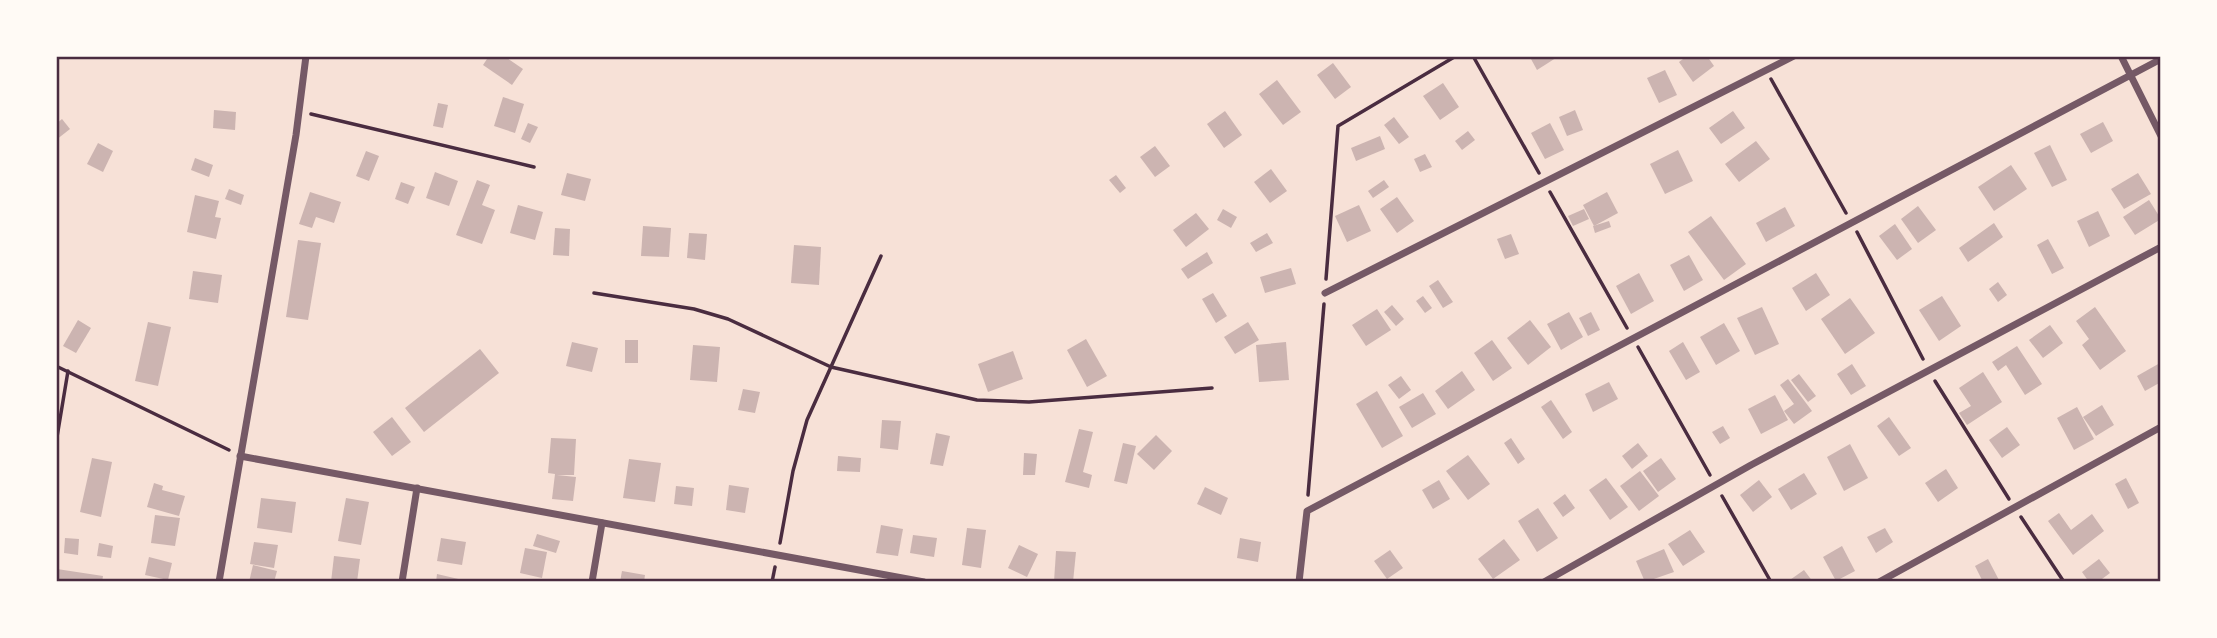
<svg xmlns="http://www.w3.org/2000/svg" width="2217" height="638" viewBox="0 0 2217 638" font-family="Arial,sans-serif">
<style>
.building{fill:#ccb4b1}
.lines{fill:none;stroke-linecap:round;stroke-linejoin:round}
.path{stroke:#4a2c40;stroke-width:3.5}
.minor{stroke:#755966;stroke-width:7}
.neatline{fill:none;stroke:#4a2c40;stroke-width:2.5}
</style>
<rect width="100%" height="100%" fill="#f7e1d7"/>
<g class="building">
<polygon points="489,56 504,56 523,69 512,85 483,65"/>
<polygon points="1535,56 1559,56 1537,70 1531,59"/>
<polygon points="1687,56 1707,56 1714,66 1693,82 1679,62"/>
<polygon points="1333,63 1351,87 1335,99 1317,75"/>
<polygon points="1665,70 1677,95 1659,103 1647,78"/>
<polygon points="1277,80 1301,112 1283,125 1259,94"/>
<polygon points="1443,83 1459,107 1440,120 1423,96"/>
<polygon points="503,97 524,104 515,133 494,126"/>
<polygon points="438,103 448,105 443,128 433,126"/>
<polygon points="214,110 236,112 235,130 213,128"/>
<polygon points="1575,110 1583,130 1567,136 1559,117"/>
<polygon points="1225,111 1242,135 1224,148 1207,124"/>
<polygon points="1733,111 1745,128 1721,144 1709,128"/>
<polygon points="1394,117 1409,137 1399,144 1384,125"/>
<polygon points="62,119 70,129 56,140 56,124"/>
<polygon points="2103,122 2113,141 2091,153 2080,134"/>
<polygon points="528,123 538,127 530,143 521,139"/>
<polygon points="1550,123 1564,150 1545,159 1531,133"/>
<polygon points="1468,131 1475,140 1462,150 1455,141"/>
<polygon points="1380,136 1385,149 1356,161 1351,148"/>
<polygon points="1756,141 1770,159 1739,182 1725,164"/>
<polygon points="98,143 113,151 103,172 87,164"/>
<polygon points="2050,145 2067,180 2052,187 2034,153"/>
<polygon points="1155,146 1170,166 1155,177 1140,157"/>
<polygon points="1678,150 1693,181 1665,194 1650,164"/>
<polygon points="366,151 379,156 369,181 356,176"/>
<polygon points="1425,154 1432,167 1420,172 1414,159"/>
<polygon points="195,158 213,165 209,177 191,170"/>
<polygon points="2011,165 2027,189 1994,211 1978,187"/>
<polygon points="1271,169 1287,191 1270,203 1254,182"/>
<polygon points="435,172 458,181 449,206 426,198"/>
<polygon points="567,173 591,179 585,201 561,195"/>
<polygon points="2138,173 2151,194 2124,209 2111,189"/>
<polygon points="1116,175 1126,188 1120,193 1109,180"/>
<polygon points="477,180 490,185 482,205 495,210 482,244 456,235"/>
<polygon points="1384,180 1389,187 1373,198 1368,191"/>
<polygon points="401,182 415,187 408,204 395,199"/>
<polygon points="229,189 244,195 241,205 225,199"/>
<polygon points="310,192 341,202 334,223 316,217 312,228 299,224"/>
<polygon points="1607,192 1618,213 1594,226 1583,205"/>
<polygon points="195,195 219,201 215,217 221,218 216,239 187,232"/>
<polygon points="1397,197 1414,221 1397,233 1380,209"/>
<polygon points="2149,200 2161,219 2135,235 2123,217"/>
<polygon points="518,205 543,212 535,240 510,233"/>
<polygon points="1359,205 1371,231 1347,242 1335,216"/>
<polygon points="1918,206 1936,230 1918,243 1901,219"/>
<polygon points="1785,207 1795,226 1766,242 1756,223"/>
<polygon points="1223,209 1237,217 1231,228 1217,220"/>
<polygon points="1584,209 1589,219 1573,226 1568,216"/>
<polygon points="2098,211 2110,236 2089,247 2077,221"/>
<polygon points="1196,213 1209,229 1186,247 1173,230"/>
<polygon points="1711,216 1746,264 1724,280 1688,232"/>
<polygon points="1609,221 1611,227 1595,233 1593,226"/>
<polygon points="1994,223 2003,237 1968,262 1959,248"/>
<polygon points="1895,224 1912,249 1897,260 1879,236"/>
<polygon points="643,226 671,228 669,257 641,256"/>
<polygon points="555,228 570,229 569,256 553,255"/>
<polygon points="689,233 707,234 705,260 687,258"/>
<polygon points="1267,233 1273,243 1256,252 1250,243"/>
<polygon points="1511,234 1519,254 1505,259 1497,239"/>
<polygon points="2048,239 2064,268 2052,274 2037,245"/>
<polygon points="298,240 321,243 308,320 286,317"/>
<polygon points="794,245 821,247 819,285 791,283"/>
<polygon points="1207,252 1213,263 1188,279 1181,269"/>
<polygon points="1689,255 1703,280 1684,291 1670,265"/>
<polygon points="1291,268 1296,284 1265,293 1260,277"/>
<polygon points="193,271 222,275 218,303 189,299"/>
<polygon points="1639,273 1654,301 1631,314 1616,286"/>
<polygon points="1816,273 1830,295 1806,311 1792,288"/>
<polygon points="1438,280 1453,302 1443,308 1429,286"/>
<polygon points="1998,282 2007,295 1998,302 1989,289"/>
<polygon points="1213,293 1227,316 1216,323 1202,299"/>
<polygon points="1423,296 1432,308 1425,313 1416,301"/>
<polygon points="1942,296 1961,326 1939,341 1919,310"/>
<polygon points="1850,298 1875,333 1845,354 1821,319"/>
<polygon points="1392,305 1404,319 1396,326 1384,312"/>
<polygon points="1762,307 1779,344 1755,355 1737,318"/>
<polygon points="2095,307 2126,351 2100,370 2082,345 2089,339 2076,321"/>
<polygon points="1377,309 1391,330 1366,346 1352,325"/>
<polygon points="1569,312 1583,337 1561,350 1547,324"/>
<polygon points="1591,312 1600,330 1588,336 1579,318"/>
<polygon points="78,320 91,328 76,353 63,346"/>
<polygon points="1530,320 1551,347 1528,365 1507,338"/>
<polygon points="148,322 171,327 158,386 135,381"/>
<polygon points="1248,322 1259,340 1235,354 1224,337"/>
<polygon points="1724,323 1740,351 1716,365 1700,337"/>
<polygon points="2050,325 2063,343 2043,358 2029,340"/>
<polygon points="1086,339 1107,376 1087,387 1067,350"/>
<rect x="625" y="340" width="13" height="23"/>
<polygon points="1492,340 1512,368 1493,381 1474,353"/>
<polygon points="572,342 598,348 592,372 566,366"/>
<polygon points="1286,342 1289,380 1259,382 1256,345"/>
<polygon points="1683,342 1700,372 1686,380 1669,351"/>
<polygon points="693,345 720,347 717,382 690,380"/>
<polygon points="2017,346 2042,384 2025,395 2006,365 1998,371 1992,362"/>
<polygon points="480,349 499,373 424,432 405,408"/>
<polygon points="1013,351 1023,379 988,392 978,364"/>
<polygon points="2160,363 2161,382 2145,391 2137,376"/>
<polygon points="1852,364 1866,386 1851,395 1837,374"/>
<polygon points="1462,371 1475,390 1448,409 1435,391"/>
<polygon points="1983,372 2002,402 1967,425 1959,413 1971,406 1959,388"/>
<polygon points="1799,374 1816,396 1808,402 1791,380"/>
<polygon points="1401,376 1411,390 1399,399 1388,385"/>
<polygon points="1788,379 1812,411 1794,424 1784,411 1794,404 1780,385"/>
<polygon points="1609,382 1618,399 1593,412 1585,394"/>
<polygon points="743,389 760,392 755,413 738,410"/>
<polygon points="1377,391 1403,436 1382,448 1356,404"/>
<polygon points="1423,393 1436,414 1412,428 1399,407"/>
<polygon points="1775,395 1788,420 1761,434 1748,409"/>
<polygon points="1551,400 1572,432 1563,439 1541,407"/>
<polygon points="2102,405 2114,425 2096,436 2083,417"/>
<polygon points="2077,407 2094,439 2074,450 2057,418"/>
<polygon points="392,417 411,442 392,456 373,432"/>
<polygon points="1889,417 1911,448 1899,456 1877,426"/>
<polygon points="882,420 901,421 898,450 880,448"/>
<polygon points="1723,426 1730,438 1720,444 1712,432"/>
<polygon points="2007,427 2020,445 2002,458 1989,440"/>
<polygon points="1079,429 1093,432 1083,472 1092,475 1089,488 1065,482"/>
<polygon points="936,433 950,436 943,466 930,464"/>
<polygon points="1156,435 1172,451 1154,470 1137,454"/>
<polygon points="551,438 576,439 574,475 557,475 576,477 573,501 552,499 555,474 548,473"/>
<polygon points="1511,438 1525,459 1518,464 1504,443"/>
<polygon points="1123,443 1136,446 1127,484 1114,481"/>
<polygon points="1638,443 1648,456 1632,469 1622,456"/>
<polygon points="1850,444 1868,478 1844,491 1827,457"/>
<polygon points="1024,453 1037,454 1035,475 1023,475"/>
<polygon points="1468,455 1490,484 1468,500 1446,471"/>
<polygon points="838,456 861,458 860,472 837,471"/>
<polygon points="92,458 112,462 101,517 80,512"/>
<polygon points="1661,458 1676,479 1658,492 1643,471"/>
<polygon points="629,459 661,463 655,502 623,498"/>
<polygon points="1946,469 1958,488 1938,502 1925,483"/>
<polygon points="1640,471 1659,496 1639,511 1620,486"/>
<polygon points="1804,473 1817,494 1791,510 1778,489"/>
<polygon points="1606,478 1628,507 1610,520 1589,490"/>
<polygon points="2126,478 2139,503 2128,509 2115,484"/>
<polygon points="1439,480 1450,499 1433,509 1422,490"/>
<polygon points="1759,480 1772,497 1753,512 1740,495"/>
<polygon points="154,483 163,486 162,490 185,496 179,516 147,507"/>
<polygon points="729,485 749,488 745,513 726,510"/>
<polygon points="676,486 694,488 692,506 674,504"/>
<polygon points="1205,487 1228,498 1221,515 1197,504"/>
<polygon points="1565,494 1575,508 1563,517 1553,503"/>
<polygon points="261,498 296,502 292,533 257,528"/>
<polygon points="346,498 369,502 361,545 338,541"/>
<polygon points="1538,508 1558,538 1537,552 1518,521"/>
<polygon points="2059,513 2071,530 2092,514 2104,531 2073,555 2048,521"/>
<polygon points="155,515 180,518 175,546 151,543"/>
<polygon points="881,525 903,529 898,556 876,553"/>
<polygon points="967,528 986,530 981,568 962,565"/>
<polygon points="1885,528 1893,542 1876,553 1867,537"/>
<polygon points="1690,530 1705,552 1683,566 1668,544"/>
<polygon points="537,534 560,541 556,553 533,546"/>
<polygon points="913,535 937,538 934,557 910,553"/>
<polygon points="65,538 79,539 78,555 64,553"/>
<polygon points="441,538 466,542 462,565 437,561"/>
<polygon points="1240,538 1261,542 1258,562 1237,558"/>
<polygon points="1504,539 1520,560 1493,579 1478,559"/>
<polygon points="254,542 278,545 274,568 250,564"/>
<polygon points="99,543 113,546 111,558 97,556"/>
<polygon points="1019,545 1038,554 1027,577 1008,568"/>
<polygon points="1842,546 1855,571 1836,581 1823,557"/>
<polygon points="525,548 547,552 542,578 520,573"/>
<polygon points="1664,549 1674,572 1645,582 1636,561"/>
<polygon points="1390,550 1403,568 1387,579 1374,561"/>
<polygon points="1056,551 1076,552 1073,582 1054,582"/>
<polygon points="334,556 360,559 357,582 331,582"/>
<polygon points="149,557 172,563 168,580 145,575"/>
<polygon points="1988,559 2000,582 1983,582 1975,566"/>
<polygon points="2099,559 2110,573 2098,582 2089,582 2082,572"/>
<polygon points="253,565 277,571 274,582 249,582"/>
<polygon points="57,569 103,576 102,582 56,582"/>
<polygon points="1804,570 1813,582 1787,582"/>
<polygon points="622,571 645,575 644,582 620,582"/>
<polygon points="437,574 467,581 467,582 436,582"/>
</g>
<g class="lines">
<g class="path">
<polyline points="1473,56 1539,173"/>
<polyline points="1771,79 1846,213"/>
<polyline points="311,114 534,167"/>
<polyline points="1550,192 1627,328"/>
<polyline points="1857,232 1923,359"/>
<polyline points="1326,279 1338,126 1456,56"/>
<polyline points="594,293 694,309 728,319 831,367 977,400 1029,402 1212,388"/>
<polyline points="1638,347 1710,475"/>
<polyline points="56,366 229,450"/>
<polyline points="1935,381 2009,499"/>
<polyline points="56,443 68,371"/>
<polyline points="1308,495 1324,304"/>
<polyline points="1722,496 1771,582"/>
<polyline points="2021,517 2064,582"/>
<polyline points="780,543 793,471 807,420 881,256"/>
<polyline points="772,582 775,567"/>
</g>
<g class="minor">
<polyline points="2121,56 2161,136"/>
<polyline points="1325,293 1794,56"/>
<polyline points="240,456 924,582"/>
<polyline points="219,582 296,135 306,56"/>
<polyline points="402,582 417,488"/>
<polyline points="592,582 602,523"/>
<polyline points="1299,582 1307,511 2161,59"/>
<polyline points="1544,582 1751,465 2161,247"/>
<polyline points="1879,582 2161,427"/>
</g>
</g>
<rect width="2217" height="638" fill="none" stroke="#fffaf5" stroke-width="116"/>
<rect x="58" y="58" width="2101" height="522" class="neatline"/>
</svg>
